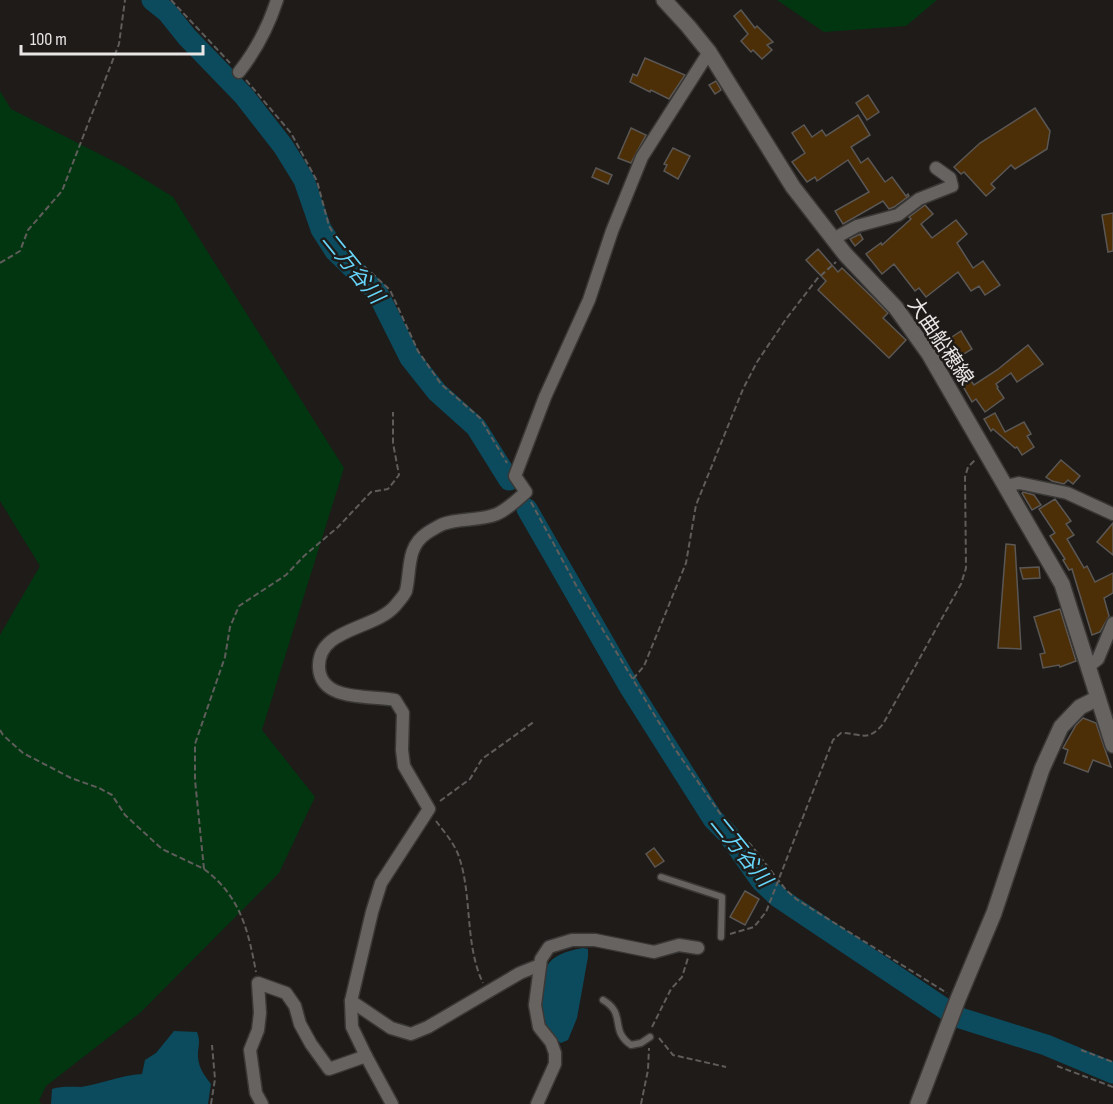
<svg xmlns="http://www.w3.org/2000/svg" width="1113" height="1104" viewBox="0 0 1113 1104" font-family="'Sofia Sans Condensed','Noto Sans JP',sans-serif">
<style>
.green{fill:#023610}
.water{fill:#0b4b5d}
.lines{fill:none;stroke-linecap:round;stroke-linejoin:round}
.river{stroke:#0b4b5d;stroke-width:21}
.building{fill:#4c2e07;stroke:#5a5754;stroke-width:1.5}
.service-casing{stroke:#3a3836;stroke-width:9}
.minor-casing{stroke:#3a3836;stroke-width:15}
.tertiary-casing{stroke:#3a3836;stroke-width:18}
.secondary-casing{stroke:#3a3836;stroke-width:18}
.path{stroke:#5f5d5b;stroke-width:2;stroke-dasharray:6 3;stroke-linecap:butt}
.service{stroke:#666360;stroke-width:6}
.minor{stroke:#666360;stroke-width:12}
.tertiary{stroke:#666360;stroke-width:15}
.secondary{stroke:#666360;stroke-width:15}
.labels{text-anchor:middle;stroke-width:5;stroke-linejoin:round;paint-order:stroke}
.street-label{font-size:20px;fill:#e9e7e5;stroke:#1e1b19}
.water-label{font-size:21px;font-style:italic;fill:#67d6fb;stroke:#1e1b19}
</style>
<rect width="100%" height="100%" fill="#1e1b19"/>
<g class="green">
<polygon points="777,0 937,0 906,26 824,32"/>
<polygon points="0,91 11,109 123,166 173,197 344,468 262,730 315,797 279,873 140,1013 46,1086 39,1101 41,1104 0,1104 0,635 40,566 0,501"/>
</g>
<g class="water">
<path d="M583,948L588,949V957L577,1018L568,1040L561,1043C538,1030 539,1003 544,980C545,975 546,967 549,963C557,953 572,950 583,948Z"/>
<path d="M174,1031L197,1032C200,1040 199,1044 198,1052C197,1065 203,1074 211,1084L208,1104H51L52,1089C62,1086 71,1087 81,1087C102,1084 121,1075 142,1074L145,1060L156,1053Z"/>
</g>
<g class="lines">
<g class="river">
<polyline points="152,0 167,12 187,37 244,96 283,146 304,180 321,229 335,251 377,292 410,358 437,392 476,427 509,480"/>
<polyline points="527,509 630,688 713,819 727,833 761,881 778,897 957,1017 1046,1045 1113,1073"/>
</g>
</g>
<g class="building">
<polygon points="741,10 755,28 757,26 773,42 767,45 772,50 762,59 753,50 751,52 741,41 748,34 734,16"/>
<polygon points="645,58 685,75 669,99 651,90 650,92 630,82 633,74 637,76"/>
<polygon points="716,81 721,90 715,94 709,85"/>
<polygon points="868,95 879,112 867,120 856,103"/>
<polygon points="1035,108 1050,131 1047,149 1015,169 1011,165 991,184 995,188 986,196 964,172 961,174 954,167 980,143"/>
<polygon points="858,115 870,135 851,147 861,163 868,158 885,182 892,177 906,196 908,194 909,196 894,207 889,209 883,201 843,224 835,211 869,192 848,160 817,181 815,177 807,182 792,162 805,153 792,133 804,125 812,137 822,130 826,136"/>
<polygon points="631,128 646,135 631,163 618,158"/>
<polygon points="673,148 690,156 678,179 664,171 667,165 664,164"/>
<polygon points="596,168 612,175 608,184 592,177"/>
<polygon points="925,205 933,214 921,224 932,238 956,220 967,234 957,243 973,268 983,261 1000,285 985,295 979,286 971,291 958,272 926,297 919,288 915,291 894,264 882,274 866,254 881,243 882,245 911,219 909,217"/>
<polygon points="1113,213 1113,251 1108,252 1102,215"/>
<polygon points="860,234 863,239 855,246 850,239"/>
<polygon points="818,249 838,272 842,268 872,297 888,313 883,318 906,340 889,358 818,290 826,281 806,260"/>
<polygon points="961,331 972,349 962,355 968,367 959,374 953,365 950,367 937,347"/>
<polygon points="1028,345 1043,364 1017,382 1011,373 996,384 998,387 997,388 1004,398 985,412 976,399 972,402 961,383 969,378 974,385 997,370"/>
<polygon points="995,413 1005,432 1024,422 1031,434 1027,436 1034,447 1022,455 1017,447 1015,448 993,429 991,431 984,419"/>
<polygon points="1061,460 1080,476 1073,484 1068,480 1064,484 1052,481 1046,477"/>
<polygon points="1023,492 1034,495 1041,505 1032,510 1022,493"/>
<polygon points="1055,499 1071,521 1066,524 1074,535 1067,539 1084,568 1087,566 1095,582 1113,573 1113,593 1104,598 1109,616 1100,632 1092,635 1072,569 1069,570 1063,560 1065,559 1050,536 1055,533 1039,509"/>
<polygon points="1113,523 1113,555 1097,542"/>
<polygon points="1006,544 1015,545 1021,649 998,648"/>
<polygon points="1039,567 1040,578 1023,579 1020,568"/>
<polygon points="1060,609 1076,661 1060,667 1059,665 1043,668 1040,654 1045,653 1034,617"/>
<polygon points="1083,718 1096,723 1111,767 1093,760 1088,772 1064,763 1068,750 1063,748 1076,725"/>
<polygon points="654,848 664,861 655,867 646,854"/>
<polygon points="745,891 759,899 745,925 730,917"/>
</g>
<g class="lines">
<g class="service-casing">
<g id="service">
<polyline points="661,877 722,897 721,937"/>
<path d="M603,1000C627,1014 609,1030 631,1045L641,1043L650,1037"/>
</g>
</g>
<g class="minor-casing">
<g id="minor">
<path d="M239,72C257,49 268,28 277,0"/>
<polyline points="833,239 857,226 898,215 919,199 952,186 950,178 936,168"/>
<polyline points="1006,486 1019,483 1067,493 1113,514"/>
<polyline points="1088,667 1098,659 1113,623"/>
<polyline points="351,1001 391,1028 411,1034 428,1027 520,973 540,965"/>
<path d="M366,1056L352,1027L351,1001L372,912L381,883L429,809L404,766L402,750L403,713L395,700C370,695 321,702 319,668C317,628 374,630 395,606C399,601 404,596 406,591C411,570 406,547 427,533C432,530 438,526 443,524C460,518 480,521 497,514C508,509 517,500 526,492L515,476L545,397L589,300L612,231L642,157L709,52"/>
<polyline points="262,1104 256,1093 250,1050 258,1030 260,1013 258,983 286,993 295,1006 300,1024 311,1044 329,1069 366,1056 392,1104"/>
<polyline points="537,1104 555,1064 555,1053 551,1042 539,1027 535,1005 541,959 549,947 572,940 595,940 654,952 679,945 698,948"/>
</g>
</g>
<g class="tertiary-casing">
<polyline id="tertiary" points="918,1104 958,999 994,913 1042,769 1061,727 1080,707 1098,698"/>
</g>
<g class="secondary-casing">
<polyline id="secondary" points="664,0 688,26 709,52 793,187 845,254 896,308 929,354 1062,584 1113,745"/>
</g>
<g class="path">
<polyline points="171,0 230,63"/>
<polyline points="246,80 291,133 317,181 329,226 339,243 390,290 418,351 441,384 480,418 507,463"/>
<polyline points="0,263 20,251 28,230 62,191 119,44 125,0"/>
<polyline points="531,502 577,587 675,749 726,822 751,845 786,890 796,899 947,993"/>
<polyline points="633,679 644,666 686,563 696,505 743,389 757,362 786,319 817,279 836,262"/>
<polyline points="0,730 3,735 23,753 71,778 99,788 112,795 125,815 162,849 204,869 195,780 195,744 225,657 230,627 239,606 286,575 304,556 338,527 371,492 388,489 399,475 393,443 393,412"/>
<polyline points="440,801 470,779 482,759 535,721"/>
<path d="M436,821C445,833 456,845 460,860C472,898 465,946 483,983"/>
<path d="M204,869C240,896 248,929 256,972"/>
<path d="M730,934L754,927L766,912L833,740L841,733C862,733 867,743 883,724L961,584L966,568L965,477L968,467L976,459"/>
<polyline points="652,1027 671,989 682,977 688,958"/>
<polyline points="659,1038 673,1055 726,1067"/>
<polyline points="1081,1050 1113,1062"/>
<polyline points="1057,1066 1113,1087"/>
<polyline points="211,1104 215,1079 212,1045"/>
<polyline points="641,1104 648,1070 649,1048"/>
</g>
<use href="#service" class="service"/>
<use href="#minor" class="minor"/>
<use href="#tertiary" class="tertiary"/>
<use href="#secondary" class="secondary"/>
</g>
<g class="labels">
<g class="street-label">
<text transform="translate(941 341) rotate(56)" y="7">大曲船穂線</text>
</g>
<g class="water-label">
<text transform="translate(353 268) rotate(51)" y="7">二万谷川</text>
<text transform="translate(741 851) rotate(51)" y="7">二万谷川</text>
</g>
</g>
<path d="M21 45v9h182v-9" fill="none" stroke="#e9e7e5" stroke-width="3"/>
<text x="30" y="45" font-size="18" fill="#e9e7e5" stroke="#1e1b19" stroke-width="4.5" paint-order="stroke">100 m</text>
</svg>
